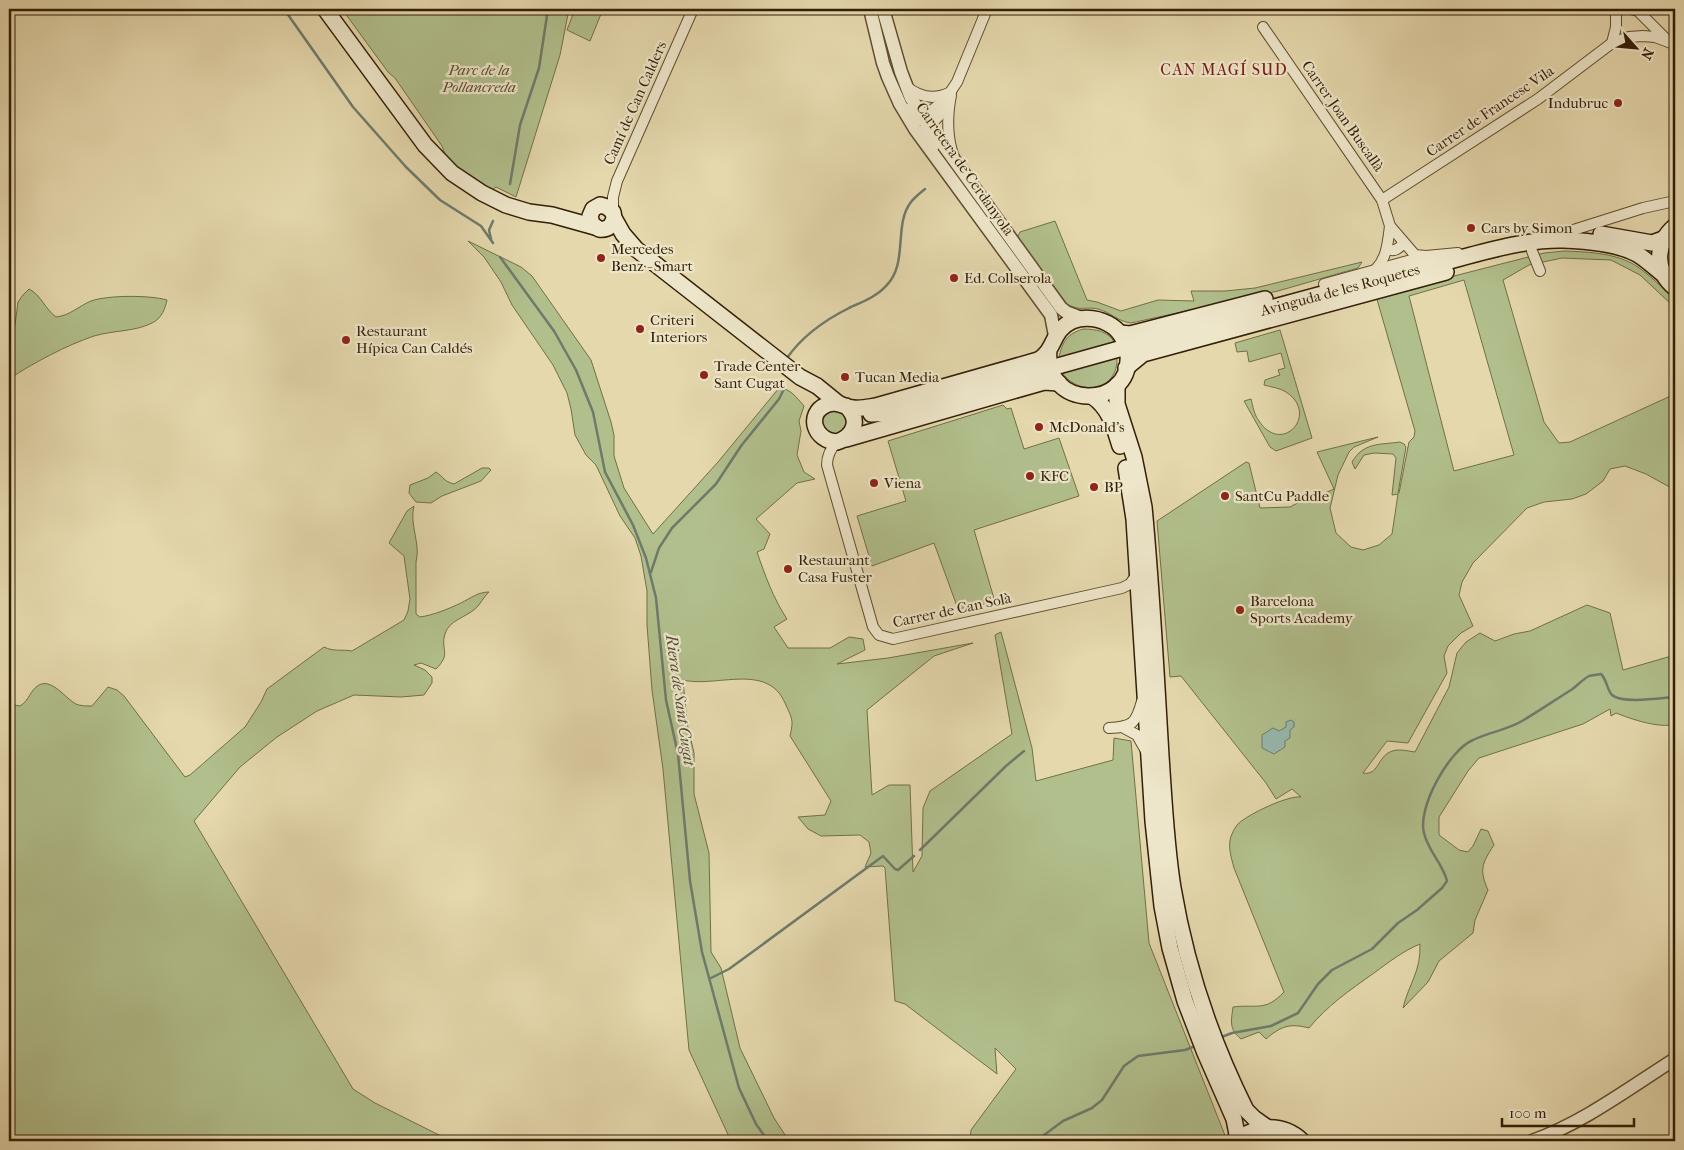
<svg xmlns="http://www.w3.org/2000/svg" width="1684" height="1150" viewBox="0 0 1684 1150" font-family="'IM FELL French Canon',serif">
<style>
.green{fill:#b1bf8c;stroke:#726f49;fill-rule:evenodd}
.water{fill:#96b9ae;stroke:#6e7b6b}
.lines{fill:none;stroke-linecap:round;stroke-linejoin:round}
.stream{stroke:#6e7b6b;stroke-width:2.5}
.minor-casing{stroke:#604d30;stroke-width:12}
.tertiary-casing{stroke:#604d30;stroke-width:15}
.secondary-casing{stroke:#331f06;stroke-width:18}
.minor{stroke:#eee6ca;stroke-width:10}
.tertiary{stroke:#eee6ca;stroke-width:12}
.secondary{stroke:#eee6ca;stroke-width:15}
.poi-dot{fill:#8f2418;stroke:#eee6ca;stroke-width:2}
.labels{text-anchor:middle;stroke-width:4.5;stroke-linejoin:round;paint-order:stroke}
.park-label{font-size:15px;font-style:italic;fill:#594f2e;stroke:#eee6ca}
.street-label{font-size:15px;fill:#331f06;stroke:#eee6ca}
.poi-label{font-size:15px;fill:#331f06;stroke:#eee6ca;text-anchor:start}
.neighbourhood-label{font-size:16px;letter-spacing:1px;fill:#7a1f14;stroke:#eee6ca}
.water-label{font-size:16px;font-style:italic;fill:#514d38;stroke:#eee6ca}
</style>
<rect width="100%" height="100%" fill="#e5d8ad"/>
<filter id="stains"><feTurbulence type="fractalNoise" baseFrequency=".004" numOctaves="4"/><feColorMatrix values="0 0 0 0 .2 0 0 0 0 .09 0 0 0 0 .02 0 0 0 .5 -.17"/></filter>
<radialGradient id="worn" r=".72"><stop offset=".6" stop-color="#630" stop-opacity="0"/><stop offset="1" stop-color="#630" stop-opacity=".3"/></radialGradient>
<g class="green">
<polygon points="342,9 569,9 560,55 516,197 496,187 492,190 448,162 442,146 395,78 388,72"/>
<polygon points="575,9 603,9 590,41 567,30"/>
<path d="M1055,221L1087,300L1097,302L1121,311L1158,300L1194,301L1191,291H1225L1255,288L1362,262L1358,268L1278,291L1131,323C1119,322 1110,312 1098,309C1086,306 1080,312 1067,304L1017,238L1020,232Z"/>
<path d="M468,241L521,267L532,276L591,360L611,422L614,435V456L624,488L653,534L718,462L779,388C790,388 797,398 804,406L799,421L801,431L797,455L804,472L815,479L797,483L756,519L770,534L764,549L757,552C765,575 773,598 787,619L774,627L788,648H830L849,637L863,639L865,650L837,664L888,658L973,643L934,656L867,710L872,795L889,785H910L913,872L922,856L923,808L930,791L1012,734L995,635L1001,632L1032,748L1036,781L1113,760L1114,738L1131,741L1149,943L1226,1138L1225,1141H970L971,1130L1016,1069L995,1048L997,1074L905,1004L895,1001L885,868L883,866L865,867L871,853L869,842L860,835L821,836L808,829L798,817L825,815L831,801L790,736C794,719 792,719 785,703C767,662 716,688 683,680L687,723L694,753V794L709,853L711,952L721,968L740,1048L774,1118L789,1141H750L748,1139L746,1141H731L689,1050L663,769L652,690L647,625V591L641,556L635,538L620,516L596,465L586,455L575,435L571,409L567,393L553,365L512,305L501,282L484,257Z"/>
<path d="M1564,251C1590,252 1621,253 1642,270C1654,279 1663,289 1675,297V305L1671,304L1640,275L1611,260L1562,258L1529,265L1503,280L1544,422L1559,443L1570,442L1675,394V490L1646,474L1625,466L1610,469L1603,481L1586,494L1572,499L1544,502L1527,508L1473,563L1462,582L1459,595L1473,626L1461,633L1448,646L1444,656L1447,673L1408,743L1387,741L1363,773C1378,776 1378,757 1390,752C1398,748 1407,751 1415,752L1449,687L1457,653L1466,642L1480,633L1495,641L1514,634L1530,631L1587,605L1610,613L1623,670L1675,655V724C1660,729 1631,719 1616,713L1611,716L1610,709L1583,724L1479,758L1468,771L1439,817V835L1459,850L1468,852L1473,846L1481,829L1488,831L1494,845C1482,863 1479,870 1488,890L1475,920L1473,933L1439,961L1428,982L1403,1008C1409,983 1421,972 1420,944C1403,951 1389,962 1374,973C1350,990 1328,1005 1309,1028C1290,1023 1281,1026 1266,1039L1259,1032L1241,1039C1229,1029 1231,1022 1233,1007C1257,1004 1265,1012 1284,992L1234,868C1231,857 1227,844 1232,834C1233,831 1236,826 1238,824C1248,814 1289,795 1301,797L1292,789L1276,799L1266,783L1181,676L1170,677L1157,521L1246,462L1249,463L1260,508L1290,507L1305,499L1307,501L1334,489L1317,452L1378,437L1354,447L1349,452L1338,475L1330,508L1336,533L1351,547L1363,550L1379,545L1392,534L1398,494L1392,495L1396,458L1393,454L1374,453L1364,455L1355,469L1352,462C1364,442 1379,445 1400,442L1404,444L1406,447L1398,493H1399L1409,442L1414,437L1415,431L1376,296L1544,253ZM1464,280L1514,455L1454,471L1409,296Z"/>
<path d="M29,289C41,295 45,309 56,317C69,316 79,306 91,301C108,295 150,295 167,300C165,309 162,317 154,322C136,332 114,330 94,336C67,345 33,363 9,379V336L15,325L18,302L23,295Z"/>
<path d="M1083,329C1096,329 1108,331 1115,343L1059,358C1062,342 1067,334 1083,329Z"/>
<path d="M1280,330L1312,438L1276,451L1270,447L1244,401L1251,399C1253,406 1254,415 1259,421C1282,456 1320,414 1286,392C1280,388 1271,387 1264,385L1265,380L1280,375L1278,370L1285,368L1281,353L1249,362L1247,351L1237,352L1235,343Z"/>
<path d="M1117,357C1119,390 1081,398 1062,373Z"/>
<polygon points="1003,405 1007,409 1011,408 1024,449 1059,438 1079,496 974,530 995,602 958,609 934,543 872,566 857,516 906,501 888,441"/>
<polygon points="828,409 845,413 848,427 838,436 825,433 820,420"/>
<path d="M482,468H489L491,470L481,481L442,496L431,503L416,502L409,493L410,485L428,478L436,472C444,477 443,481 454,484Z"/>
<path d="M414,506C409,524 421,544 416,562V614L420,617C434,615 448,609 461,603C471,598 478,592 489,592C483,597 481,604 475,609C466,617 448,621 445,634C440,650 452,653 436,669L421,663L414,665L425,670L432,677V683L424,695L401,697L354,695L317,711L277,737L240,767L194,821L353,1089L375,1103L451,1141H9V700L14,705L20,706C29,701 30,690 39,685C52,678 66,699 76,704C80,706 87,706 92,706L108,687L117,690L124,696L185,777L190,775L245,727L261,702L267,689L324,647C334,652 341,649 352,651L404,620L408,611L410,599L404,556L389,543L407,511Z"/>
</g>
<polygon class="water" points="1291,720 1294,722 1294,727 1290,730 1290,738 1285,741 1285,747 1274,754 1262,748 1262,735 1273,728 1279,731 1286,727 1286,722"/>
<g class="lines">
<g class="stream">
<polyline points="284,9 353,107 406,167 440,200 481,226 493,243"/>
<polyline points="510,184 520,125 539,68 548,9"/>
<polyline points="491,239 489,230 493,221"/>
<polyline points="500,257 554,331 576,370 593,412 605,472 633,525 646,558 656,598 666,700 678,754 690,881 702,952 739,1088 756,1124 768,1141"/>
<path d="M787,358C803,335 825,320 849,308C862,302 876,297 886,286C909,263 893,225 911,202C914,198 920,193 925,189"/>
<polyline points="651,572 659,548 672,528 716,484 741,446 779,399 785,387"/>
<polyline points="920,850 1006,766 1024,751"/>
<polyline points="711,978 729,969 751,953 883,856 895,869 898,870 914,856"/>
<path d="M1219,1038L1232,1033L1271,1026L1298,1013L1318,984L1332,970L1372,949L1398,923L1417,910L1442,888L1447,881C1443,864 1428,851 1424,833C1417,808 1449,750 1473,740C1489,732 1507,730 1522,721C1539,711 1555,700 1571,690C1577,686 1583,679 1589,676C1592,675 1597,675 1601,674C1607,680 1607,690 1612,695C1622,704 1661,698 1675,697"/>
<polyline points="1036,1141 1063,1121 1092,1108 1102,1100 1124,1066 1138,1056 1185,1050 1198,1045"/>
</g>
<g class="minor-casing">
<g id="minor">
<polyline points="1631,9 1638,11 1667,40"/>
<polyline points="1263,27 1382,200 1390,226 1415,255 1426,256"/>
<polyline points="1612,43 1616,27 1616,9"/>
<path d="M906,86C920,98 935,100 951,92"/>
<path d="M951,95C947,116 946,136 954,157"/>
<polyline points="908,109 915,119 926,121 935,120 939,116 941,106 957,82 987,9"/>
<polyline points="934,146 925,130 926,115 937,106 941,106"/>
<polyline points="1382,200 1538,99 1612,43 1629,37 1643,36 1655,37 1671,43"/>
<polyline points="613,213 613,197 617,181 693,9"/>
<polyline points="1567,232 1643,208 1675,201"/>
<path d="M1387,249C1395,252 1398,249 1404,243"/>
<polyline points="1532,251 1540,271"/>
<path d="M1376,269C1387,258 1388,241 1390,226"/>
<polyline points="1324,284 1426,256 1458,253"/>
<path d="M837,442C830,449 827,456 827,465L873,627L879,635L893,639L1122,588L1130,584L1137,574"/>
<path d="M1109,728C1132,727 1136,724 1142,701"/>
<polyline points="1124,728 1137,735 1146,751"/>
</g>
</g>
<g class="tertiary-casing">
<g id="tertiary">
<polyline points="870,9 883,63 888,77 900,104 915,129 1051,315 1055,336"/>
<polyline points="883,9 901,72 911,98 926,121 1061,308 1066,312 1082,318"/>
<path d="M1532,1141C1583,1123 1629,1088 1675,1059"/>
</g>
</g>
<g class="secondary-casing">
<g id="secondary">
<polyline points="325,9 425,145 452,173 482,193 506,205 529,212 552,215 595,227"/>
<path d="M614,218C612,226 608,230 599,229L592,224L590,216L593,209L600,205L607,207L613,212L614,218L623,234L636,249L800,377L817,386L838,403"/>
<path d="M1675,226C1655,243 1654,271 1675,288"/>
<polyline points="1601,234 1652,243 1663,239"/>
<polyline points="1120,333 1130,334 1265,299"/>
<path d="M1138,344C1237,318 1335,289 1434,265C1474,255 1521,239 1563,240C1586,241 1616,243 1637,254C1647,260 1655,268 1664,275"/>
<polyline points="1058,366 1119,349"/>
<polyline points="1126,368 1143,354 1446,272"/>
<path d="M1117,385V404L1134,457L1144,507C1152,590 1156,673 1161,756C1164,800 1166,845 1173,888C1186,965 1211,1040 1246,1110L1254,1118L1268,1128"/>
<path d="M1093,397C1110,409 1114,427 1120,446"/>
<path d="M846,406C861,420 854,436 837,442C814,441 806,414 826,405C837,400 843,407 853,408C861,409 869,407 876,406L1038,360C1056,350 1051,331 1072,321C1085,316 1100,318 1112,326C1121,332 1127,344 1128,355C1132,410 1043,411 1049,350"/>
<polyline points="871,414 894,413 1039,372"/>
<polyline points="846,439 1044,382 1059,383"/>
<polyline points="1126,468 1134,519 1153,821 1162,906 1170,948 1185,1001 1205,1053 1234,1119 1237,1134 1235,1141"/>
<path d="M1237,1141C1255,1124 1283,1123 1302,1141"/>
</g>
</g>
<use href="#minor" class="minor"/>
<use href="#tertiary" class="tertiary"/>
<use href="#secondary" class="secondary"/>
</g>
<g class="poi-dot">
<circle cx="1618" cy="103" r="5"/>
<circle cx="1471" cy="228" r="5"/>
<circle cx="601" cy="258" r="5"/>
<circle cx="954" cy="278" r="5"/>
<circle cx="640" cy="329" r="5"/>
<circle cx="346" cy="340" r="5"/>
<circle cx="704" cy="375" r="5"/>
<circle cx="845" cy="377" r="5"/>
<circle cx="1039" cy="427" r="5"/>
<circle cx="1030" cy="476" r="5"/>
<circle cx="874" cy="483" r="5"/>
<circle cx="1094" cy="487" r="5"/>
<circle cx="1225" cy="496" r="5"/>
<circle cx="788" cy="569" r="5"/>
<circle cx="1240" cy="610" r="5"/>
</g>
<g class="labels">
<g class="park-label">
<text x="479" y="75">Parc de la<tspan x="479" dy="17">Pollancreda</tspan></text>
</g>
<g class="street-label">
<text transform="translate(635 103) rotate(-66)" y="5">Camí de Can Calders</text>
<text transform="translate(1490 111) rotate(-34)" y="5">Carrer de Francesc Vila</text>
<text transform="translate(1343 116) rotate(55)" y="5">Carrer Joan Buscallà</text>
<text transform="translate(965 169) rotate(55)" y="5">Carretera de Cerdanyola</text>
<text transform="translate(1340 290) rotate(-15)" y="5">Avinguda de les Roquetes</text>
<text transform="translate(952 610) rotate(-12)" y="5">Carrer de Can Solà</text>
</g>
<g class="poi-label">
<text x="1608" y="108" text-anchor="end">Indubruc</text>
<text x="1481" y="233">Cars by Simon</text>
<text x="611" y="254">Mercedes<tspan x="611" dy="17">Benz - Smart</tspan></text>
<text x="964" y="283">Ed. Collserola</text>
<text x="650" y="325">Criteri<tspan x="650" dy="17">Interiors</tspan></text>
<text x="356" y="336">Restaurant<tspan x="356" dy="17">Hípica Can Caldés</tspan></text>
<text x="714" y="371">Trade Center<tspan x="714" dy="17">Sant Cugat</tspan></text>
<text x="855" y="382">Tucan Media</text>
<text x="1049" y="432">McDonald's</text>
<text x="1040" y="481">KFC</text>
<text x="884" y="488">Viena</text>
<text x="1104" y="492">BP</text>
<text x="1235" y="501">SantCu Paddle</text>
<text x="798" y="565">Restaurant<tspan x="798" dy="17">Casa Fuster</tspan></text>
<text x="1250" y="606">Barcelona<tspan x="1250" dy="17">Sports Academy</tspan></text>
</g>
<g class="neighbourhood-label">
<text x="1224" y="75">CAN MAGÍ SUD</text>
</g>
<g class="water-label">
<text transform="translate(681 700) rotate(82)" y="6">Riera de Sant Cugat</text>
</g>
</g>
<rect width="1684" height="1150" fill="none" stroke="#e5d8ad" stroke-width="30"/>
<rect x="10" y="10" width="1664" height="1130" fill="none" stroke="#331f06" stroke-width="2.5"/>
<rect x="15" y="15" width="1654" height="1120" fill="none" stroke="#331f06"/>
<g transform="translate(1636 48) rotate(117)" stroke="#eee6ca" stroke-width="4" paint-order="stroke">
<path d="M0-4L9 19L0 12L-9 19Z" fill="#331f06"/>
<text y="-8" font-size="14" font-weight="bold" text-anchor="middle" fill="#331f06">N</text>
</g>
<path d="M1502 1118v8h132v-8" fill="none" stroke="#331f06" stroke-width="2.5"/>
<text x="1509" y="1118" font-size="15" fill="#331f06" stroke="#eee6ca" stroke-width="4" paint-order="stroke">100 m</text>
<rect width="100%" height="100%" filter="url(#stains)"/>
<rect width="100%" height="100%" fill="url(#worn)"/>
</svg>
